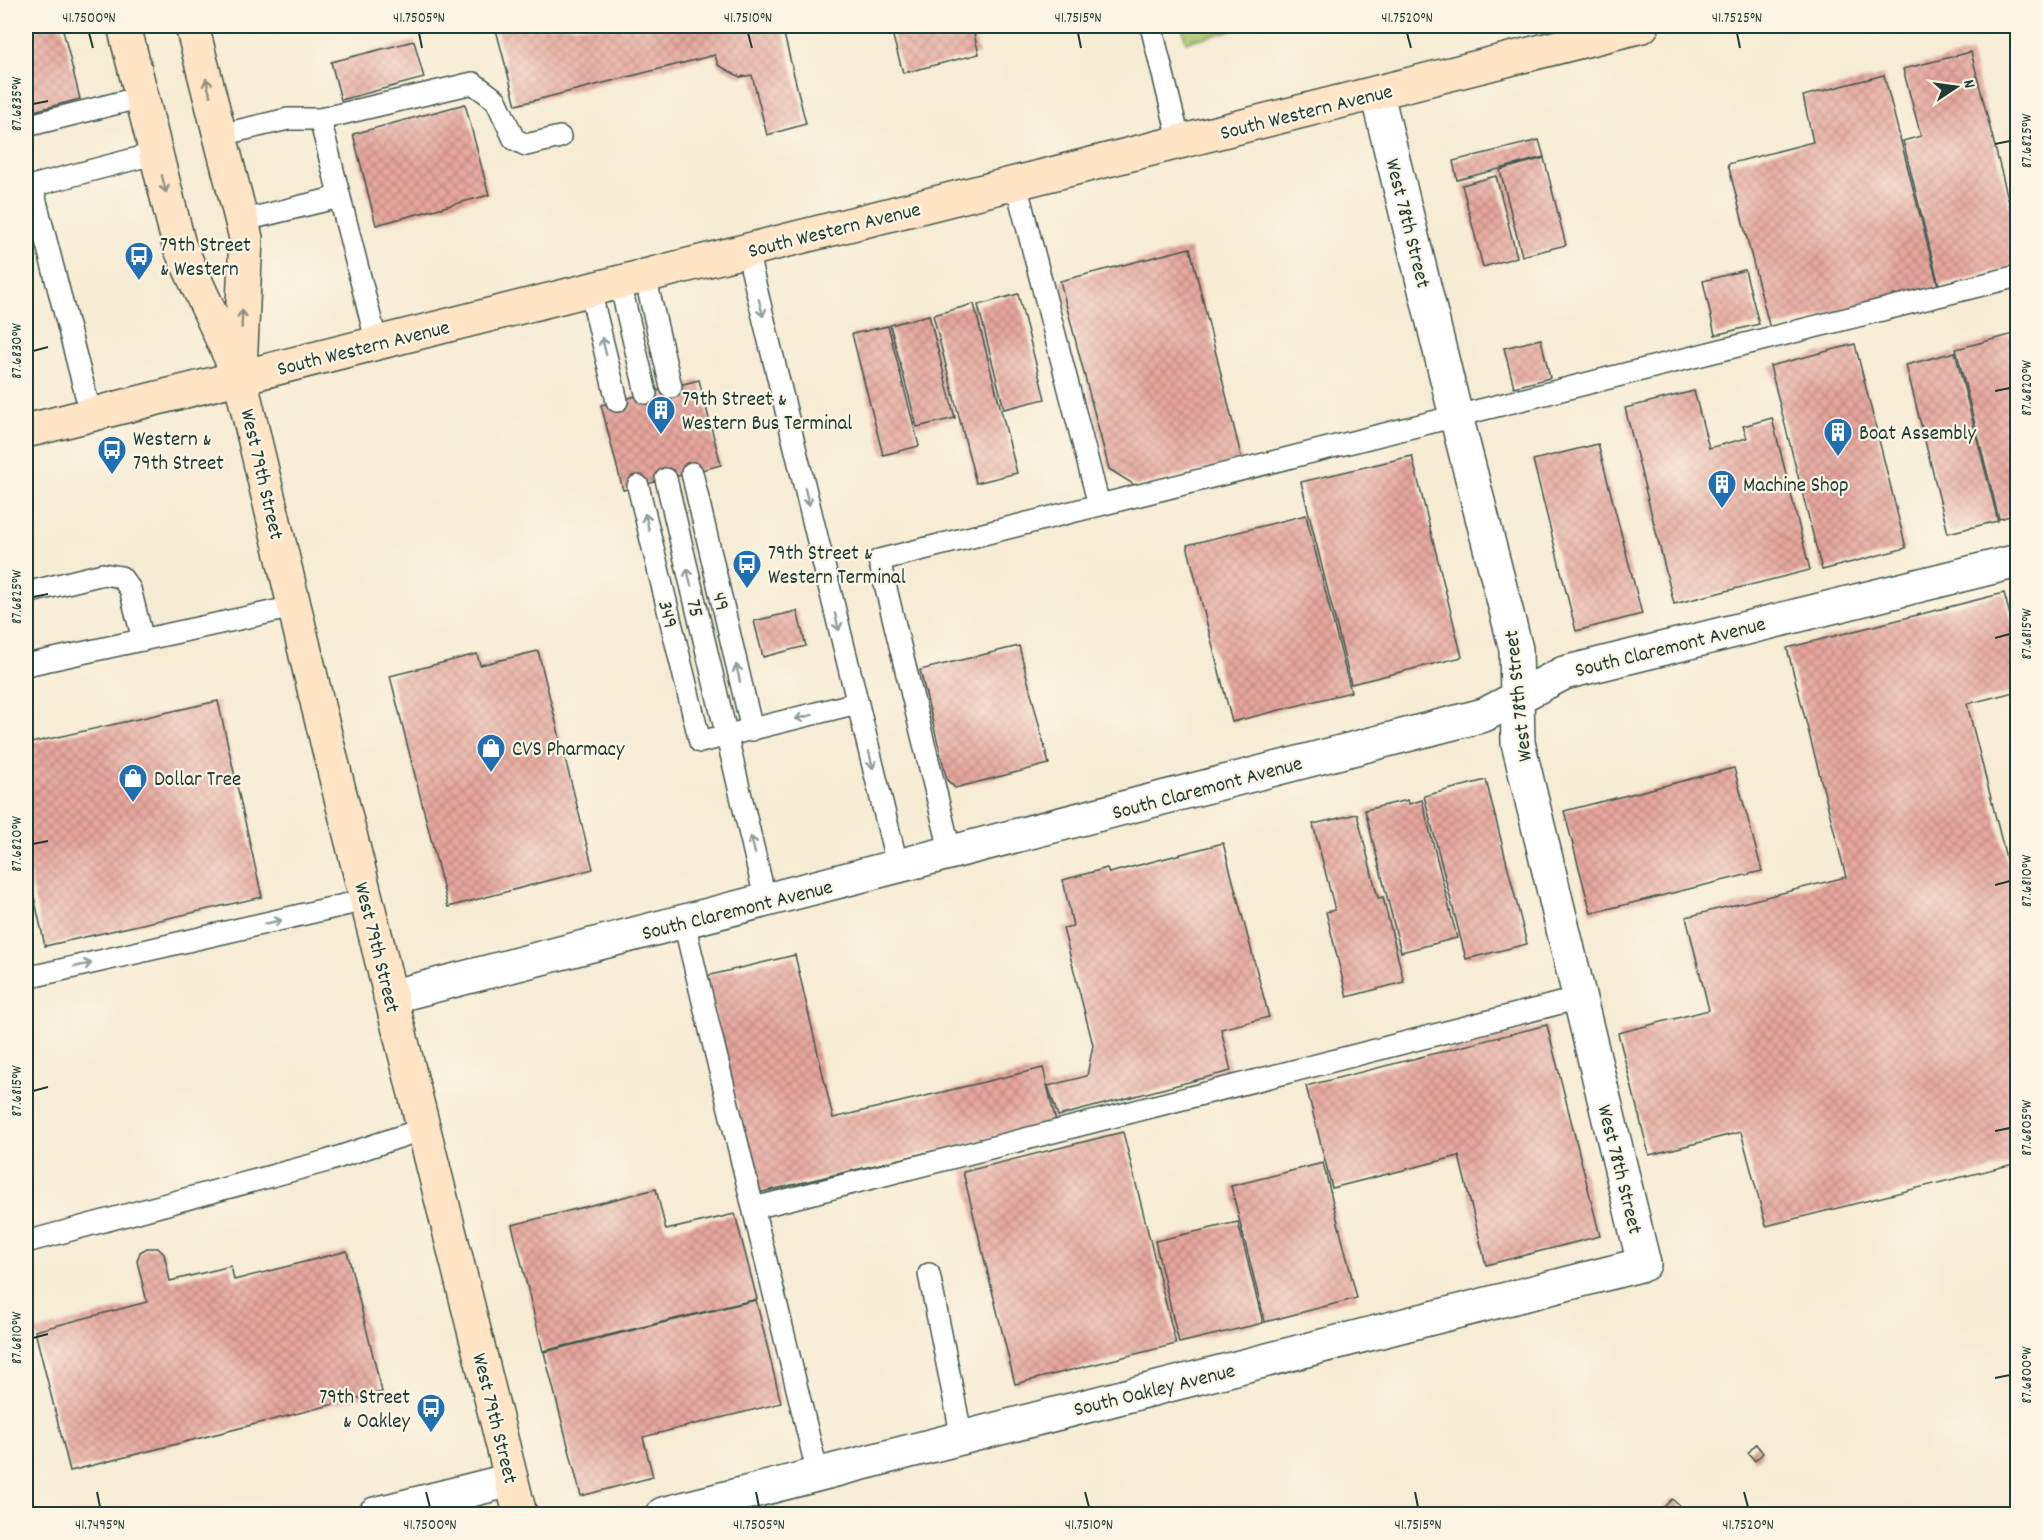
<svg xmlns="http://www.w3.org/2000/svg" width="2043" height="1540" viewBox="0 0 2043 1540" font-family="Dekko,sans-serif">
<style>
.grass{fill:url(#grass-tufts);stroke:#668452;stroke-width:1.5}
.building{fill:url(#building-cross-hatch)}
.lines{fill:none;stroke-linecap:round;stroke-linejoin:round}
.service-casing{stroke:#3f574c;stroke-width:24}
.minor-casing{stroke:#3f574c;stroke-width:36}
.secondary-casing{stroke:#3f574c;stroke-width:36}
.service{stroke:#fff;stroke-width:21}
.minor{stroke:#fff;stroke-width:33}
.secondary{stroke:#ffe4c6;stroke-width:33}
.oneway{stroke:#8f907d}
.oneway2{stroke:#8f9e9a}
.ticks{fill:none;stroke:#1f3d34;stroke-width:2}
.labels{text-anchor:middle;stroke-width:4.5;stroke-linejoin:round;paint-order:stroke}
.street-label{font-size:21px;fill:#1f3d34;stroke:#fcf5e5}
.poi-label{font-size:21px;fill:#1f3d34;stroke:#fcf5e5;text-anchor:start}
.neatline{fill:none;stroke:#1f3d34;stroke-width:2}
.ticks-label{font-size:15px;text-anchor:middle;fill:#1f3d34}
</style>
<defs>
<pattern id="grass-tufts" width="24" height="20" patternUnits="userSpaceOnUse" patternTransform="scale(1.5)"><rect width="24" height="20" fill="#aeca71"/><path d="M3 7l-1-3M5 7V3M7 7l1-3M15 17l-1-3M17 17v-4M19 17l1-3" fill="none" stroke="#8da55e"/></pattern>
<pattern id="building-cross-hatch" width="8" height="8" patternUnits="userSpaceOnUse" patternTransform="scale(1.5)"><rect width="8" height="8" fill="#e7a69d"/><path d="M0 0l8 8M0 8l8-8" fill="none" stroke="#bb8881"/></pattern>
</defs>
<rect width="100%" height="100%" fill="#fcf5e5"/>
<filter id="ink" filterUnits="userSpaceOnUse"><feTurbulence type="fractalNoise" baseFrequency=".0167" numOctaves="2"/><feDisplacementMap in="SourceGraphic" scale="12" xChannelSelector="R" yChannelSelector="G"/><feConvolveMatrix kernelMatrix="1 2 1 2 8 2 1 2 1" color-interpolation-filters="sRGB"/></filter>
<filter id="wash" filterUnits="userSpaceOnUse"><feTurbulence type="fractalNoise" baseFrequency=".008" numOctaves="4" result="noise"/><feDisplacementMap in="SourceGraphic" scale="24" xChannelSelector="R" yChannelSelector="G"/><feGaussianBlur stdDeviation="1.35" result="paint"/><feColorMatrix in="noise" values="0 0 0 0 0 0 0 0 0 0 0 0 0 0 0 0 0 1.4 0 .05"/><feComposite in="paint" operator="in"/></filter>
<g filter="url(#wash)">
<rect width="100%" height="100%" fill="#f6ebd3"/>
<polygon class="grass" points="1182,26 1250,26 1186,42"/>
<g id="blocks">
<g class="building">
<polygon points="26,26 62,26 80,99 26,113"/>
<polygon points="495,26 782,26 806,124 767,135 752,75 740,77 718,65 715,55 516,105"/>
<polygon points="890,26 972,26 979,54 903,73"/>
<polygon points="414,41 424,78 341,100 331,62"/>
<polygon points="1971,52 2018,238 2018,265 1939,285 1903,141 1921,136 1903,69"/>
<polygon points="1884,75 1938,286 1770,329 1728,164 1813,142 1803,96"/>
<polygon points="465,104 489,195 376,225 353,134"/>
<polygon points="1539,140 1544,157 1457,180 1453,161"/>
<polygon points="1544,158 1566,245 1522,256 1500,170"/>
<polygon points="1496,176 1517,257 1483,267 1462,185"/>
<polygon points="1190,248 1242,460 1136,486 1109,469 1060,281"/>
<polygon points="1745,270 1759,324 1715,335 1703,281"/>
<polygon points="1018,294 1045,399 1004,409 978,305"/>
<polygon points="974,304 1017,473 976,483 933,315"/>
<polygon points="929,315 955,418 917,427 890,325"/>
<polygon points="888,326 919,446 883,455 852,334"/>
<polygon points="2018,333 2018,514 1999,519 1956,349"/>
<polygon points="1541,339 1550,378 1514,387 1504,348"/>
<polygon points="1855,344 1906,548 1822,570 1770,366"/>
<polygon points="1955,352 1998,521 1948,533 1906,365"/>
<polygon points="699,380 721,465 623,490 601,405"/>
<polygon points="1694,391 1709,448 1747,438 1743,426 1772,418 1810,570 1674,604 1625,408"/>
<polygon points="1598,444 1642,614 1576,631 1533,460"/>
<polygon points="1412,456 1462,657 1351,684 1301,482"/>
<polygon points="1306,515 1351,692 1232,722 1187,545"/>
<polygon points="2004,593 2018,644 2018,691 1967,704 2018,905 2018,1163 1766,1226 1741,1132 1649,1155 1618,1033 1709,1010 1686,917 1846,877 1787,648"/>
<polygon points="797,611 806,646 763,657 754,621"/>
<polygon points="1019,646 1049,764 955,788 947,780 920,670"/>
<polygon points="538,651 593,869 448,907 390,676 477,654 480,665"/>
<polygon points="218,701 262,897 45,946 26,861 26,744"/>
<polygon points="1734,768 1762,871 1591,913 1564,811"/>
<polygon points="1486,780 1527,944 1466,959 1424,796"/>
<polygon points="1408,800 1409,804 1422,800 1457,938 1401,952 1365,810"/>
<polygon points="1357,814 1378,898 1383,897 1404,982 1347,997 1326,912 1335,910 1313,824"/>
<polygon points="1223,843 1269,1017 1221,1029 1231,1071 1058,1116 1048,1086 1087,1076 1093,1045 1063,928 1073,926 1063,880 1107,868 1109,873"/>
<polygon points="795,955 833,1118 1043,1068 1056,1122 758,1193 706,976"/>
<polygon points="1547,1025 1600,1236 1486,1265 1459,1156 1332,1188 1306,1086"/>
<polygon points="1123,1132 1176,1344 1015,1384 963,1172"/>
<polygon points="1323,1163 1357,1298 1265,1322 1231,1186"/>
<polygon points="656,1189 666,1230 735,1214 757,1299 543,1351 512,1225"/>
<polygon points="1238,1222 1263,1323 1179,1343 1155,1241"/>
<polygon points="147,1248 158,1248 164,1254 170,1281 231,1266 234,1280 347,1251 382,1392 70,1471 35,1331 147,1302 137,1261 140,1252"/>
<polygon points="756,1300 781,1403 643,1437 653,1477 581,1496 544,1352"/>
<polygon points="1756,1444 1763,1453 1755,1461 1748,1453"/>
<polygon points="1672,1499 1684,1510 1680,1514 1657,1514"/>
</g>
</g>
</g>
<g filter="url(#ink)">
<use href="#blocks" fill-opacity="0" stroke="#3f574c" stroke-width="1.5"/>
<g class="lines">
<g class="service-casing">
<g id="service">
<polyline points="1151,26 1180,143"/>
<polyline points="320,119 473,83 496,100 514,139 526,145 560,137"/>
<polyline points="26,126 142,97"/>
<polyline points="220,135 288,119 320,119 377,344"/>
<polyline points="1016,184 1099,505"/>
<polyline points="241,221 339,197"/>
<polyline points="747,251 898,868"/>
<polyline points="645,276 671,387"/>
<polyline points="620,283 646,393"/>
<polyline points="590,290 617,401"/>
<polyline points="91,415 32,186 157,153"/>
<polyline points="692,473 752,730"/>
<polyline points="666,479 766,902"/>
<polyline points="638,486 700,742 857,703"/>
<polyline points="26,593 103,574 121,577 130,589 143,640"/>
<polyline points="26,665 294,607"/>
<polyline points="951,854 879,560 2018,276"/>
<polyline points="684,923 818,1475"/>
<polyline points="26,978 366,900"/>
<polyline points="754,1208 1580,998"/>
<polyline points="26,1242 327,1161 423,1129"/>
<polyline points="929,1274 962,1438"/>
</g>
</g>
<g class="minor-casing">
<g id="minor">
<polyline points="390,997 1484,715 1564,673 2018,561"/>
<polyline points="375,1514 511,1480"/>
<polyline points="663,1514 1644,1264 1518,743 1516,649 1456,416 1377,94"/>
</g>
</g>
<g class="secondary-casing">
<g id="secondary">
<polyline points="124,26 179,245 240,378 318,706 520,1514"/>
<polyline points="192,26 246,238 240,370"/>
<polyline points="26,431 1642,26"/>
</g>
</g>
<use href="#service" class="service"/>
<use href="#minor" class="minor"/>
<use href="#secondary" class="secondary"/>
</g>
<defs><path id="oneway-shaft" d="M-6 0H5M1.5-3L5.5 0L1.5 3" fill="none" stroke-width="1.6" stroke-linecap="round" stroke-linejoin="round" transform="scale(1.5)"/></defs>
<g class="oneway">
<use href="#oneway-shaft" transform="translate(208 87) rotate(-104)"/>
<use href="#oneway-shaft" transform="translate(164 184) rotate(76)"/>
<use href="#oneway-shaft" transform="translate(242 319) rotate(-88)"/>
</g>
<g class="oneway2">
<use href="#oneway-shaft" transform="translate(761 308) rotate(76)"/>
<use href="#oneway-shaft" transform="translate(604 346) rotate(-104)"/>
<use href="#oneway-shaft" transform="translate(807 497) rotate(76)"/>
<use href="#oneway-shaft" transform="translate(647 522) rotate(-104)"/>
<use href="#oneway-shaft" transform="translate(689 577) rotate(-103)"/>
<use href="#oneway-shaft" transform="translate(837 622) rotate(76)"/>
<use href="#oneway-shaft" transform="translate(738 673) rotate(-103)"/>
<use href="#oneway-shaft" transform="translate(804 717) rotate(166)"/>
<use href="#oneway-shaft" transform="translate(871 760) rotate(76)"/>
<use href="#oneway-shaft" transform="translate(753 845) rotate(-104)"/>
<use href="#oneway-shaft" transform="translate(273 922) rotate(-13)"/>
<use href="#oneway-shaft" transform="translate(83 965) rotate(-13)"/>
</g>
</g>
<path class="ticks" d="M89,33L93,48M419,33L422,48M748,33L752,48M1078,33L1081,48M1407,33L1411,48M1737,33L1740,48M33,104L48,101M1995,144L2010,141M33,351L48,347M1995,391L2010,388M33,597L48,594M1995,638L2010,634M33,844L48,841M1995,885L2010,881M33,1091L48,1087M1995,1131L2010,1128M33,1338L48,1334M1995,1378L2010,1375M97,1492L100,1507M426,1492L430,1507M756,1492L759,1507M1085,1492L1089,1507M1415,1492L1418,1507M1744,1492L1748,1507"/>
<defs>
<g id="bus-pin" transform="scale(1.5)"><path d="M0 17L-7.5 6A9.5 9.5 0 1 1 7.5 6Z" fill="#1f6fb2" stroke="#fcf5e5"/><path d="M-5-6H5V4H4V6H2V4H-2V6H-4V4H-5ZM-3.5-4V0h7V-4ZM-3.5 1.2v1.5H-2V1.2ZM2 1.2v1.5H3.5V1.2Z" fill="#fff"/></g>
<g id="building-pin" transform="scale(1.5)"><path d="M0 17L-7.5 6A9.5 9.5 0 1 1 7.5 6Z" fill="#1f6fb2" stroke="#fcf5e5"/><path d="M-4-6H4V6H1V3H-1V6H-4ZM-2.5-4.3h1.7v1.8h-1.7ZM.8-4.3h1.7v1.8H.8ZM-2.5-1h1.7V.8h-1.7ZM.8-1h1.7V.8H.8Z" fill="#fff"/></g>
<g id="shop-pin" transform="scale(1.5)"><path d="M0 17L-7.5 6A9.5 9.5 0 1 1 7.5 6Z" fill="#1f6fb2" stroke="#fcf5e5"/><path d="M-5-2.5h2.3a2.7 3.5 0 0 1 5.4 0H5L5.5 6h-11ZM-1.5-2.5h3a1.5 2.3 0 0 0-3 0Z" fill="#fff"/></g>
</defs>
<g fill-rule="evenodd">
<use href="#bus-pin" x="139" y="256"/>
<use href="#building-pin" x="661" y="410"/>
<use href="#building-pin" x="1838" y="432"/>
<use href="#bus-pin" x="112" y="450"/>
<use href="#building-pin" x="1722" y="484"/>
<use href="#bus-pin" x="747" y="564"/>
<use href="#shop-pin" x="491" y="748"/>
<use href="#shop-pin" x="133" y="778"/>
<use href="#bus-pin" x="431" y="1408"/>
</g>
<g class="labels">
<g class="street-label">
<text transform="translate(1306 111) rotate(-14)" y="7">South Western Avenue</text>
<text transform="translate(1409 223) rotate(76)" y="7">West 78th Street</text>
<text transform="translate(834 229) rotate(-14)" y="7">South Western Avenue</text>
<text transform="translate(363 347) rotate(-14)" y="7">South Western Avenue</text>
<text transform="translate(263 474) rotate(77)" y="7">West 79th Street</text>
<text transform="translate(722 601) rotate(77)" y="7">49</text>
<text transform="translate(696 608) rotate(77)" y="7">75</text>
<text transform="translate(669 614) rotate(76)" y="7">349</text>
<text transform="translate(1670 646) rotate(-14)" y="7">South Claremont Avenue</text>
<text transform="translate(1517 696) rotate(-96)" y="7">West 78th Street</text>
<text transform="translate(1207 787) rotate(-15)" y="7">South Claremont Avenue</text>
<text transform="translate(737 909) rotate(-14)" y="7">South Claremont Avenue</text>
<text transform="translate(378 947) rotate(76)" y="7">West 79th Street</text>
<text transform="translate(1621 1169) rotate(76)" y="7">West 78th Street</text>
<text transform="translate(1154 1389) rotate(-14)" y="7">South Oakley Avenue</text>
<text transform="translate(496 1418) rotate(76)" y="7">West 79th Street</text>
</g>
<g class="poi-label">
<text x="160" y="251">79th Street<tspan x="160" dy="24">&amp; Western</tspan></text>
<text x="682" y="405">79th Street &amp;<tspan x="682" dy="24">Western Bus Terminal</tspan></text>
<text x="1859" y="439">Boat Assembly</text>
<text x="133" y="445">Western &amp;<tspan x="133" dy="24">79th Street</tspan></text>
<text x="1743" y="491">Machine Shop</text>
<text x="768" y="559">79th Street &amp;<tspan x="768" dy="24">Western Terminal</tspan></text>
<text x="512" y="755">CVS Pharmacy</text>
<text x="154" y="785">Dollar Tree</text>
<text x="410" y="1403" text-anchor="end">79th Street<tspan x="410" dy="24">&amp; Oakley</tspan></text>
</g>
</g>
<rect width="2043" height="1540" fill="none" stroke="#fcf5e5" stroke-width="66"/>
<g transform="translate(1956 87) rotate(77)" stroke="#fcf5e5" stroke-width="4.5" paint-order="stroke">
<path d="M0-4.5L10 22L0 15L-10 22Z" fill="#1f3d34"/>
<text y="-9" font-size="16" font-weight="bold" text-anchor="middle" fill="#1f3d34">N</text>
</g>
<rect x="33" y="33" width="1977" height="1474" class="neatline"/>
<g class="ticks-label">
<text x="89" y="22">41.7500°N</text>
<text x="419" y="22">41.7505°N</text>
<text x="748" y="22">41.7510°N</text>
<text x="1078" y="22">41.7515°N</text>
<text x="1407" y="22">41.7520°N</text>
<text x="1737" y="22">41.7525°N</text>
<text transform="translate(16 104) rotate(-90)" y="5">87.6835°W</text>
<text transform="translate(2026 141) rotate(-90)" y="5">87.6825°W</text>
<text transform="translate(16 351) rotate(-90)" y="5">87.6830°W</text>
<text transform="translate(2026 388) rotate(-90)" y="5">87.6820°W</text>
<text transform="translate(16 597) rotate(-90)" y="5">87.6825°W</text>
<text transform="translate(2026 634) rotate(-90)" y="5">87.6815°W</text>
<text transform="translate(16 844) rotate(-90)" y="5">87.6820°W</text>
<text transform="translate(2026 881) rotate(-90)" y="5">87.6810°W</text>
<text transform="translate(16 1091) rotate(-90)" y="5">87.6815°W</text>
<text transform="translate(2026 1128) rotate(-90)" y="5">87.6805°W</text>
<text transform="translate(16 1338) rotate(-90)" y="5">87.6810°W</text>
<text transform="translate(2026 1375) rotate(-90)" y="5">87.6800°W</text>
<text x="100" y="1529">41.7495°N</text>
<text x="430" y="1529">41.7500°N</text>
<text x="759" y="1529">41.7505°N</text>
<text x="1089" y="1529">41.7510°N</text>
<text x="1418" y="1529">41.7515°N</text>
<text x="1748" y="1529">41.7520°N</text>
</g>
</svg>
